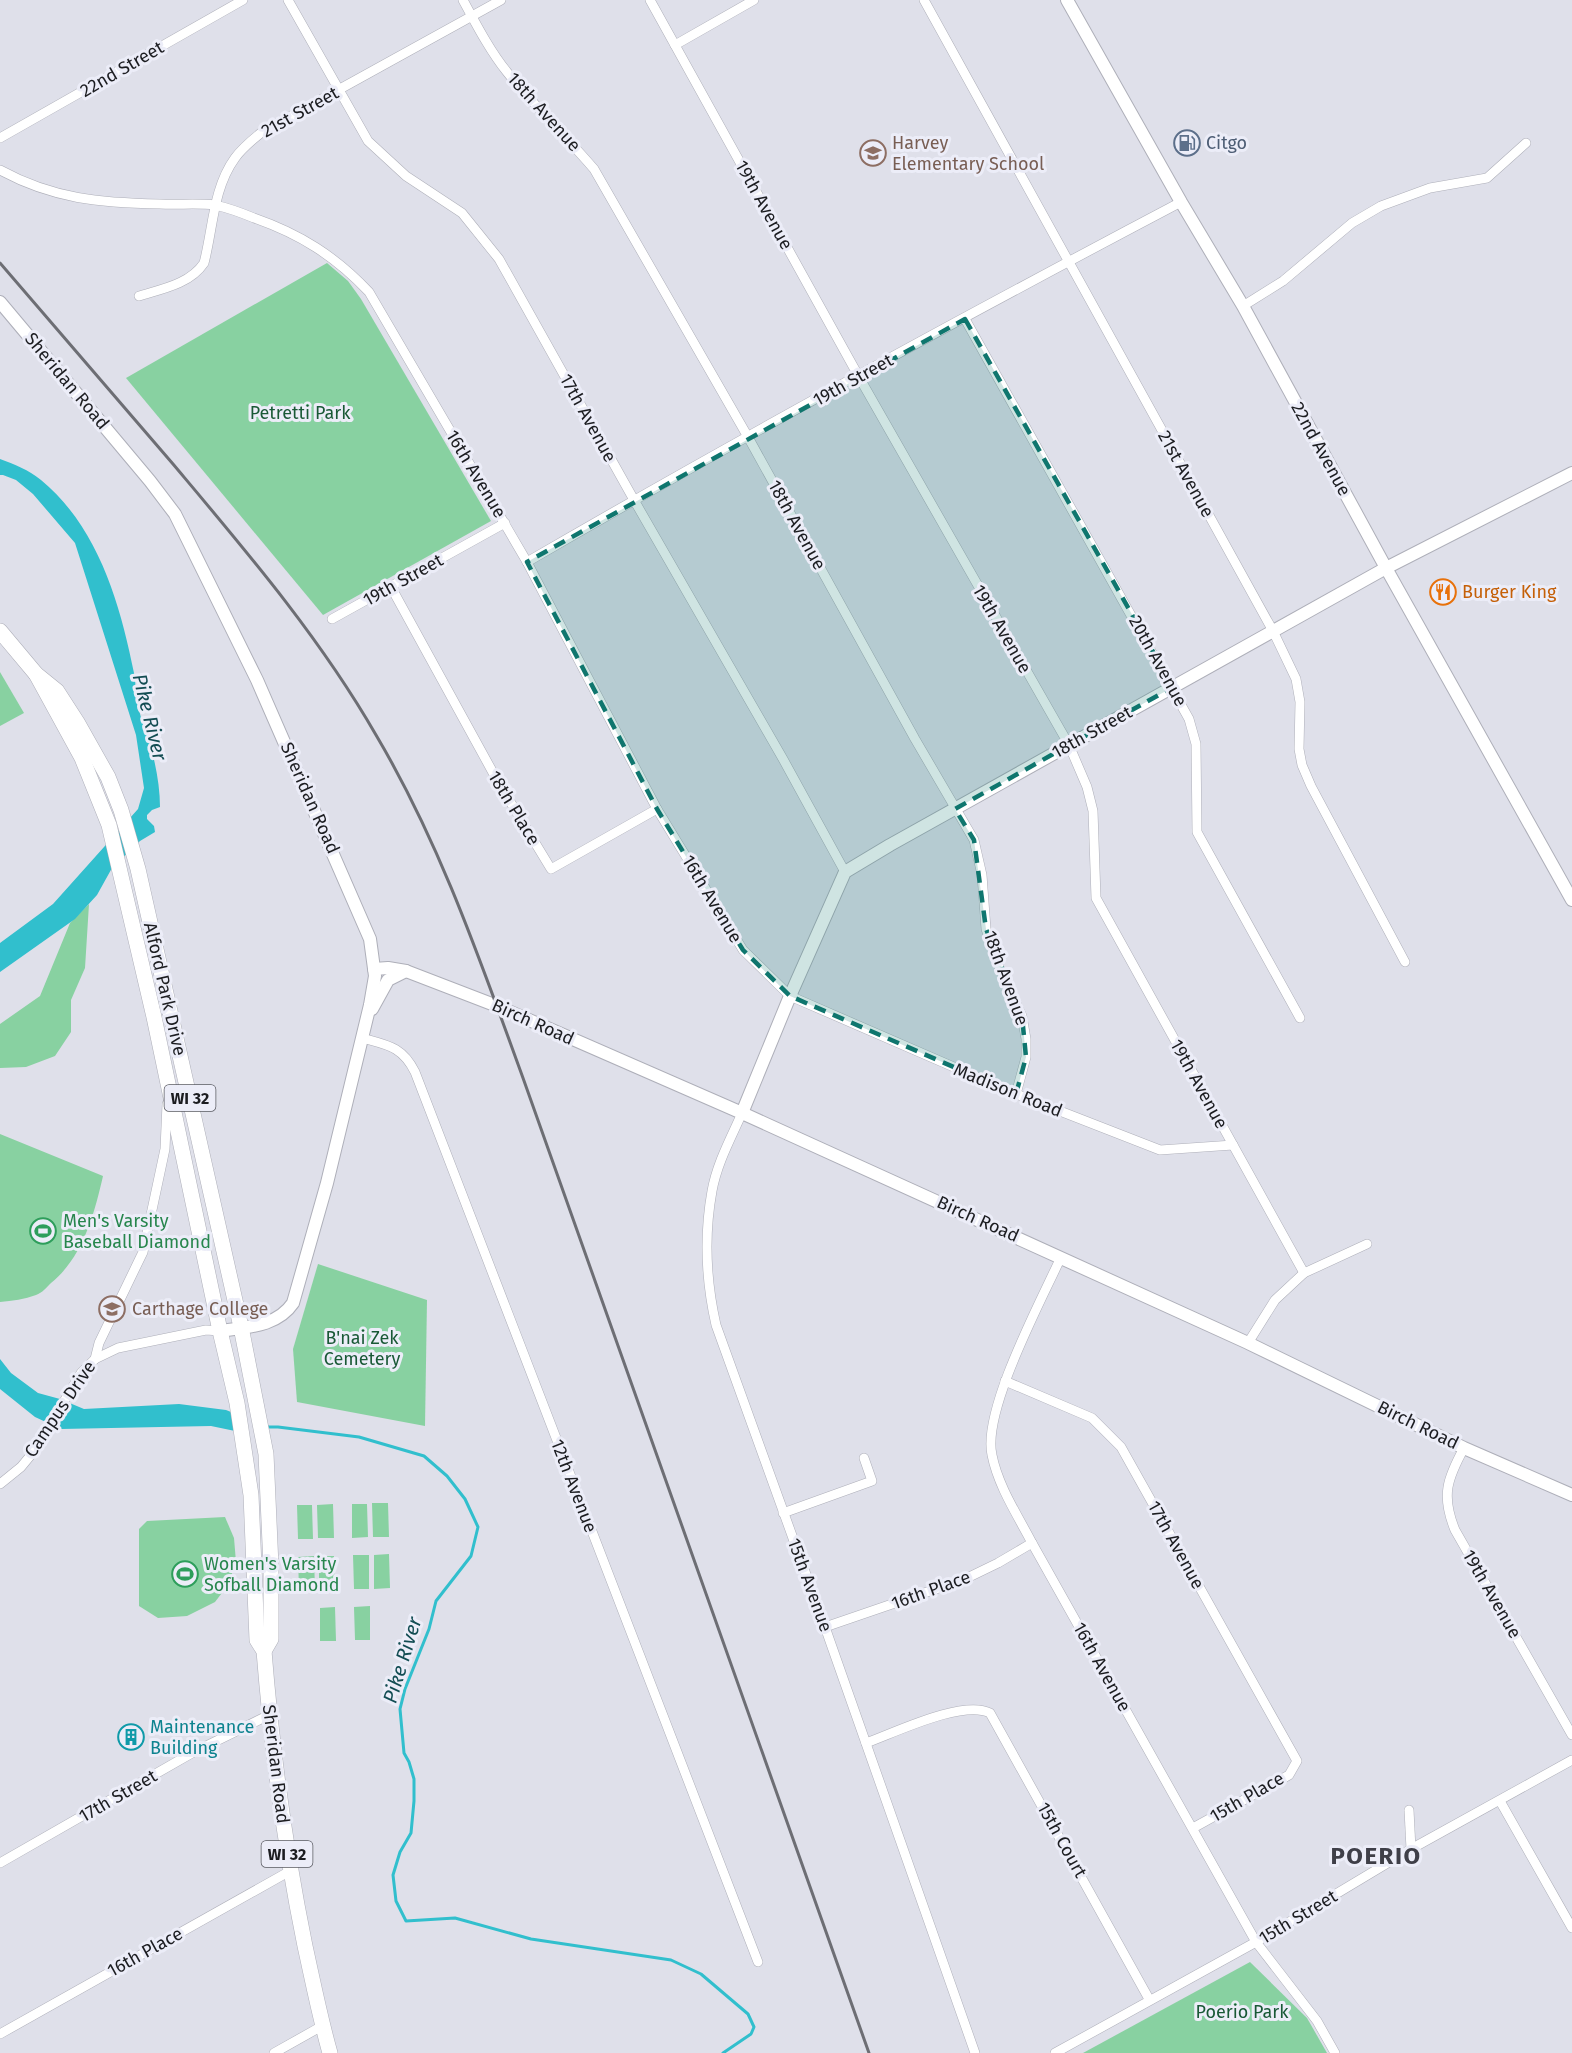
<svg xmlns="http://www.w3.org/2000/svg" width="1572" height="2053" viewBox="0 0 1572 2053" font-family="'Fira Sans',sans-serif">
<style>
.green{fill:#88d1a1}
.water{fill:#31bfcd}
.lines{fill:none;stroke-linecap:round;stroke-linejoin:round}
.stream{stroke:#31bfcd;stroke-width:3}
.minor-casing{stroke:#aeafb9;stroke-width:10}
.tertiary-casing{stroke:#aeafb9;stroke-width:14}
.primary-casing{stroke:#aeafb9;stroke-width:16}
.minor{stroke:#fff;stroke-width:9}
.tertiary{stroke:#fff;stroke-width:12}
.primary{stroke:#fff;stroke-width:15}
.rail{stroke:#6d6e74;stroke-width:3}
.marked{fill:#0f766e;fill-opacity:0.2;stroke:#0f766e;stroke-width:4.5;stroke-dasharray:12 8;stroke-linejoin:round}
.labels{text-anchor:middle;stroke-width:6;stroke-linejoin:round;paint-order:stroke}
.shield{fill:#ecedf8;stroke:#5a5b62;stroke-width:1.5}
.shield-label{font-size:16px;font-weight:bold;fill:#1c1d21}
.street-label{font-size:18px;fill:#1c1d21;stroke:#ecedf8}
.education-label{font-size:18px;fill:#785e54;stroke:#ecedf8;text-anchor:start}
.service-label{font-size:18px;fill:#4e5e75;stroke:#ecedf8;text-anchor:start}
.park-label{font-size:18px;fill:#195936;stroke:#ecedf8}
.food-label{font-size:18px;fill:#c56008;stroke:#ecedf8;text-anchor:start}
.leisure-label{font-size:18px;fill:#27864d;stroke:#ecedf8;text-anchor:start}
.culture-label{font-size:18px;fill:#0d838f;stroke:#ecedf8;text-anchor:start}
.water-label{font-size:20px;font-style:italic;fill:#134d53;stroke:#ecedf8}
.district-label{font-size:24px;font-weight:bold;letter-spacing:1.5px;fill:#3f3f48;stroke:#ecedf8}
</style>
<rect width="100%" height="100%" fill="#dfe0ea"/>
<g class="green">
<polygon points="327,263 348,281 361,299 491,521 323,615 126,378"/>
<polygon points="0,672 24,713 0,726"/>
<polygon points="89,904 85,968 71,1000 71,1032 55,1056 26,1067 0,1068 0,1024 40,996 70,923"/>
<path d="M0,1134L103,1176C94,1215 83,1257 51,1283C47,1287 42,1293 36,1295C25,1299 12,1301 0,1302Z"/>
<polygon points="318,1264 427,1300 425,1426 297,1402 293,1349"/>
<polygon points="372,1503 388,1503 389,1537 373,1537"/>
<polygon points="333,1504 334,1538 318,1538 317,1505"/>
<polygon points="352,1504 367,1504 368,1537 352,1538"/>
<polygon points="297,1505 312,1505 313,1539 298,1539"/>
<polygon points="225,1517 234,1538 236,1562 228,1585 215,1602 187,1616 158,1618 139,1606 139,1529 147,1521"/>
<polygon points="389,1554 390,1588 374,1589 374,1555"/>
<polygon points="353,1555 369,1555 369,1589 354,1589"/>
<polygon points="314,1556 315,1590 299,1590 298,1557"/>
<polygon points="319,1556 334,1556 335,1589 319,1590"/>
<polygon points="370,1606 370,1640 355,1640 354,1607"/>
<polygon points="335,1607 336,1641 320,1641 320,1608"/>
<polygon points="1250,1962 1307,2018 1327,2053 1083,2053"/>
</g>
<g class="water">
<path d="M0,459C14,464 29,470 41,480C98,527 120,603 134,673C136,685 136,698 139,710C141,720 146,730 149,740C155,761 160,785 160,807L152,810L147,815V819L154,826L155,832L140,841L112,868L97,895L75,919L0,972V943L53,904L138,809L144,788L136,735L75,543L33,494L16,480L3,475H0Z"/>
<polygon points="0,1359 11,1373 38,1393 60,1399 84,1409 179,1404 226,1410 231,1412 235,1431 211,1426 61,1429 35,1417 0,1389"/>
</g>
<g class="lines">
<polyline class="stream" points="266,1427 278,1427 359,1437 424,1456 447,1476 465,1499 478,1527 471,1556 436,1601 429,1629 405,1689 400,1709 404,1753 409,1762 414,1779 414,1801 411,1833 400,1852 393,1875 396,1901 406,1921 455,1918 531,1939 671,1960 701,1974 748,2014 754,2027 751,2034 723,2053"/>
<g class="minor-casing">
<g id="minor">
<polyline points="288,0 368,141 406,176 462,213 499,259 634,500 783,759 845,872"/>
<path d="M463,0C476,24 490,51 507,72C534,106 566,136 594,169L748,437L915,739L974,840L982,875L986,929L999,967L1022,1016L1026,1039V1057L1016,1094"/>
<polyline points="650,0 859,377 1069,745 1087,787 1093,811 1096,898 1304,1273"/>
<polyline points="924,0 1273,631 1296,679 1300,702 1299,749 1302,765 1311,786 1405,962"/>
<polyline points="675,45 754,0"/>
<polyline points="0,138 243,0"/>
<path d="M0,170C53,199 101,203 160,204C178,205 197,203 215,205C228,208 242,213 254,218C300,234 335,256 369,292L527,562L657,809L743,950L790,996L1016,1094L1160,1150L1233,1145"/>
<path d="M139,296C162,289 190,284 204,263C213,229 213,188 235,158C242,148 252,140 262,132L501,0"/>
<polyline points="1243,306 1283,281 1352,223 1381,206 1430,188 1487,178 1526,143"/>
<polyline points="965,319 1189,719 1196,744 1197,832 1300,1018"/>
<path d="M527,562C742,437 961,318 1181,202"/>
<polyline points="391,587 497,780 551,869 657,809"/>
<polyline points="332,619 505,523"/>
<path d="M362,1038C387,1045 402,1046 415,1072L758,1962"/>
<path d="M742,1113C731,1138 717,1163 712,1191C704,1235 706,1281 716,1325L825,1627L975,2053"/>
<path d="M1061,1257C1041,1301 982,1411 992,1455C998,1486 1018,1516 1032,1543L1256,1942L1317,2021L1335,2053"/>
<polyline points="1248,1343 1275,1300 1304,1273 1367,1244"/>
<polyline points="95,1359 118,1348 206,1330 220,1331"/>
<polyline points="1005,1381 1092,1418 1121,1447 1297,1761 1289,1775 1193,1828"/>
<path d="M1464,1448C1447,1479 1441,1496 1455,1530L1572,1735"/>
<polyline points="0,1484 21,1467 35,1450 81,1373 95,1359 99,1343 143,1252 165,1149 167,1104"/>
<polyline points="783,1513 872,1481 864,1458"/>
<polyline points="825,1627 965,1579 998,1563 1032,1543"/>
<path d="M866,1743C894,1733 963,1699 990,1713L1149,1999"/>
<polyline points="1500,1801 1572,1928"/>
<polyline points="1409,1810 1411,1849"/>
<polyline points="0,1863 192,1753 269,1715"/>
<polyline points="0,2034 290,1871"/>
<polyline points="274,2053 322,2026"/>
<polyline points="1055,2053 1256,1942 1411,1849 1572,1760"/>
</g>
</g>
<g class="tertiary-casing">
<g id="tertiary">
<polyline points="1067,0 1181,202 1243,306 1386,568 1572,900"/>
<path d="M0,302L150,481L175,514L257,680L370,939L375,976L370,1005L327,1183L293,1303C277,1327 246,1327 220,1331"/>
<polyline points="374,969 388,968 406,971 497,1006 742,1113 1248,1343 1464,1448 1572,1495"/>
<polyline points="372,1009 388,980 406,971"/>
<polyline points="742,1113 790,996 845,872 890,845 1386,568 1572,473"/>
</g>
</g>
<g class="primary-casing">
<g id="primary">
<polyline points="0,631 36,674 57,691 77,722 108,777 121,810 138,869 241,1327 266,1454 271,1566 271,1639 264,1651"/>
<path d="M36,674L82,758L109,825L154,1017L220,1331L237,1403L251,1495L257,1640L264,1651C272,1751 285,1848 305,1946C313,1982 320,2018 330,2053"/>
</g>
</g>
<use href="#minor" class="minor"/>
<use href="#tertiary" class="tertiary"/>
<use href="#primary" class="primary"/>
<path class="rail" d="M0,263C58,330 115,397 173,464C246,551 319,636 376,735C440,843 480,960 523,1078L869,2053"/>
</g>
<path class="marked" d="M965,319L1173,687L955,809L974,840L986,929L1022,1016L1026,1057L1016,1094L790,996L743,950L657,809L527,562Z"/>
<defs>
<g id="fuel-ring" transform="scale(1.35)"><circle r="9.5" fill="#ecedf8" stroke="#5c6f8a" stroke-width="1.5"/><path d="M-5.5-6h7V0h2V4h1.3V-2.5L3-4.5l.8-.8L6-3V5H2.5V1h-1V6h-7ZM-4.2-4.7v3.2H.2V-4.7Z" fill="#5c6f8a"/></g>
<g id="school-ring" transform="scale(1.35)"><circle r="9.5" fill="#ecedf8" stroke="#8d6e63" stroke-width="1.5"/><path d="M0-5L7-2L0 1L-7-2ZM-4 1L0 2.5L4 1V4Q0 6-4 4Z" fill="#8d6e63"/></g>
<g id="restaurant-ring" transform="scale(1.35)"><circle r="9.5" fill="#ecedf8" stroke="#e8710a" stroke-width="1.5"/><path d="M-5-6h1v4h1v-4h1v4h1v-4h1v5L-1.5 .5V6h-2V.5L-5-1ZM5-6V6H3V1.5H1.5Q1.5-4 5-6Z" fill="#e8710a"/></g>
<g id="stadium-ring" transform="scale(1.35)"><circle r="9.5" fill="#ecedf8" stroke="#2e9e5b" stroke-width="1.5"/><path d="M0-5a6.5 5 0 1 0 0 10a6.5 5 0 1 0 0-10ZM-3.5-1.8h7v3.6h-7Z" fill="#2e9e5b"/></g>
<g id="university-ring" transform="scale(1.35)"><circle r="9.5" fill="#ecedf8" stroke="#8d6e63" stroke-width="1.5"/><path d="M0-5L7-2L0 1L-7-2ZM-4 1L0 2.5L4 1V4Q0 6-4 4Z" fill="#8d6e63"/></g>
<g id="building-ring" transform="scale(1.35)"><circle r="9.5" fill="#ecedf8" stroke="#0f9aa8" stroke-width="1.5"/><path d="M-4-6H4V6H1V3H-1V6H-4ZM-2.5-4.3h1.7v1.8h-1.7ZM.8-4.3h1.7v1.8H.8ZM-2.5-1h1.7V.8h-1.7ZM.8-1h1.7V.8H.8Z" fill="#0f9aa8"/></g>
</defs>
<g fill-rule="evenodd">
<use href="#fuel-ring" x="1187" y="143"/>
<use href="#school-ring" x="873" y="153"/>
<use href="#restaurant-ring" x="1443" y="592"/>
<use href="#stadium-ring" x="43" y="1231"/>
<use href="#university-ring" x="112" y="1309"/>
<use href="#stadium-ring" x="185" y="1574"/>
<use href="#building-ring" x="131" y="1737"/>
</g>
<g class="labels">
<g class="shield">
<rect x="164.5" y="1085" width="51" height="26" rx="4.5"/>
<rect x="261.5" y="1841" width="51" height="26" rx="4.5"/>
</g>
<g class="shield-label">
<text x="190" y="1104">WI 32</text>
<text x="287" y="1860">WI 32</text>
</g>
<g class="street-label">
<text transform="translate(122 69) rotate(-30)" y="6">22nd Street</text>
<text transform="translate(300 112) rotate(-29)" y="6">21st Street</text>
<text transform="translate(544 112) rotate(48)" y="6">18th Avenue</text>
<text transform="translate(764 205) rotate(61)" y="6">19th Avenue</text>
<text transform="translate(853 380) rotate(-29)" y="6">19th Street</text>
<text transform="translate(67 381) rotate(50)" y="6">Sheridan Road</text>
<text transform="translate(588 418) rotate(61)" y="6">17th Avenue</text>
<text transform="translate(1321 449) rotate(61)" y="6">22nd Avenue</text>
<text transform="translate(476 474) rotate(59)" y="6">16th Avenue</text>
<text transform="translate(1186 474) rotate(61)" y="6">21st Avenue</text>
<text transform="translate(797 525) rotate(61)" y="6">18th Avenue</text>
<text transform="translate(403 580) rotate(-29)" y="6">19th Street</text>
<text transform="translate(1002 629) rotate(60)" y="6">19th Avenue</text>
<text transform="translate(1158 661) rotate(61)" y="6">20th Avenue</text>
<text transform="translate(1092 732) rotate(-29)" y="6">18th Street</text>
<text transform="translate(310 798) rotate(66)" y="6">Sheridan Road</text>
<text transform="translate(514 808) rotate(59)" y="6">18th Place</text>
<text transform="translate(712 899) rotate(59)" y="6">16th Avenue</text>
<text transform="translate(1006 978) rotate(70)" y="6">18th Avenue</text>
<text transform="translate(165 989) rotate(77)" y="6">Alford Park Drive</text>
<text transform="translate(533 1022) rotate(24)" y="6">Birch Road</text>
<text transform="translate(1199 1084) rotate(61)" y="6">19th Avenue</text>
<text transform="translate(1008 1090) rotate(22)" y="6">Madison Road</text>
<text transform="translate(978 1219) rotate(24)" y="6">Birch Road</text>
<text transform="translate(60 1409) rotate(-56)" y="6">Campus Drive</text>
<text transform="translate(1418 1425) rotate(26)" y="6">Birch Road</text>
<text transform="translate(574 1486) rotate(69)" y="6">12th Avenue</text>
<text transform="translate(1176 1545) rotate(61)" y="6">17th Avenue</text>
<text transform="translate(810 1585) rotate(70)" y="6">15th Avenue</text>
<text transform="translate(931 1590) rotate(-20)" y="6">16th Place</text>
<text transform="translate(1492 1594) rotate(60)" y="6">19th Avenue</text>
<text transform="translate(1102 1667) rotate(61)" y="6">16th Avenue</text>
<text transform="translate(276 1764) rotate(83)" y="6">Sheridan Road</text>
<text transform="translate(118 1796) rotate(-30)" y="6">17th Street</text>
<text transform="translate(1247 1797) rotate(-30)" y="6">15th Place</text>
<text transform="translate(1062 1840) rotate(61)" y="6">15th Court</text>
<text transform="translate(1298 1917) rotate(-31)" y="6">15th Street</text>
<text transform="translate(145 1952) rotate(-29)" y="6">16th Place</text>
</g>
<g class="education-label">
<text x="892" y="149">Harvey<tspan x="892" dy="21">Elementary School</tspan></text>
<text x="132" y="1315">Carthage College</text>
</g>
<g class="service-label">
<text x="1206" y="149">Citgo</text>
</g>
<g class="park-label">
<text x="300" y="419">Petretti Park</text>
<text x="362" y="1344">B'nai Zek<tspan x="362" dy="21">Cemetery</tspan></text>
<text x="1242" y="2018">Poerio Park</text>
</g>
<g class="food-label">
<text x="1462" y="598">Burger King</text>
</g>
<g class="leisure-label">
<text x="63" y="1227">Men's Varsity<tspan x="63" dy="21">Baseball Diamond</tspan></text>
<text x="204" y="1570">Women's Varsity<tspan x="204" dy="21">Sofball Diamond</tspan></text>
</g>
<g class="culture-label">
<text x="150" y="1733">Maintenance<tspan x="150" dy="21">Building</tspan></text>
</g>
<g class="water-label">
<text transform="translate(150 717) rotate(76)" y="7">Pike River</text>
<text transform="translate(402 1660) rotate(-73)" y="7">Pike River</text>
</g>
<g class="district-label">
<text x="1376" y="1864">POERIO</text>
</g>
</g>
</svg>
